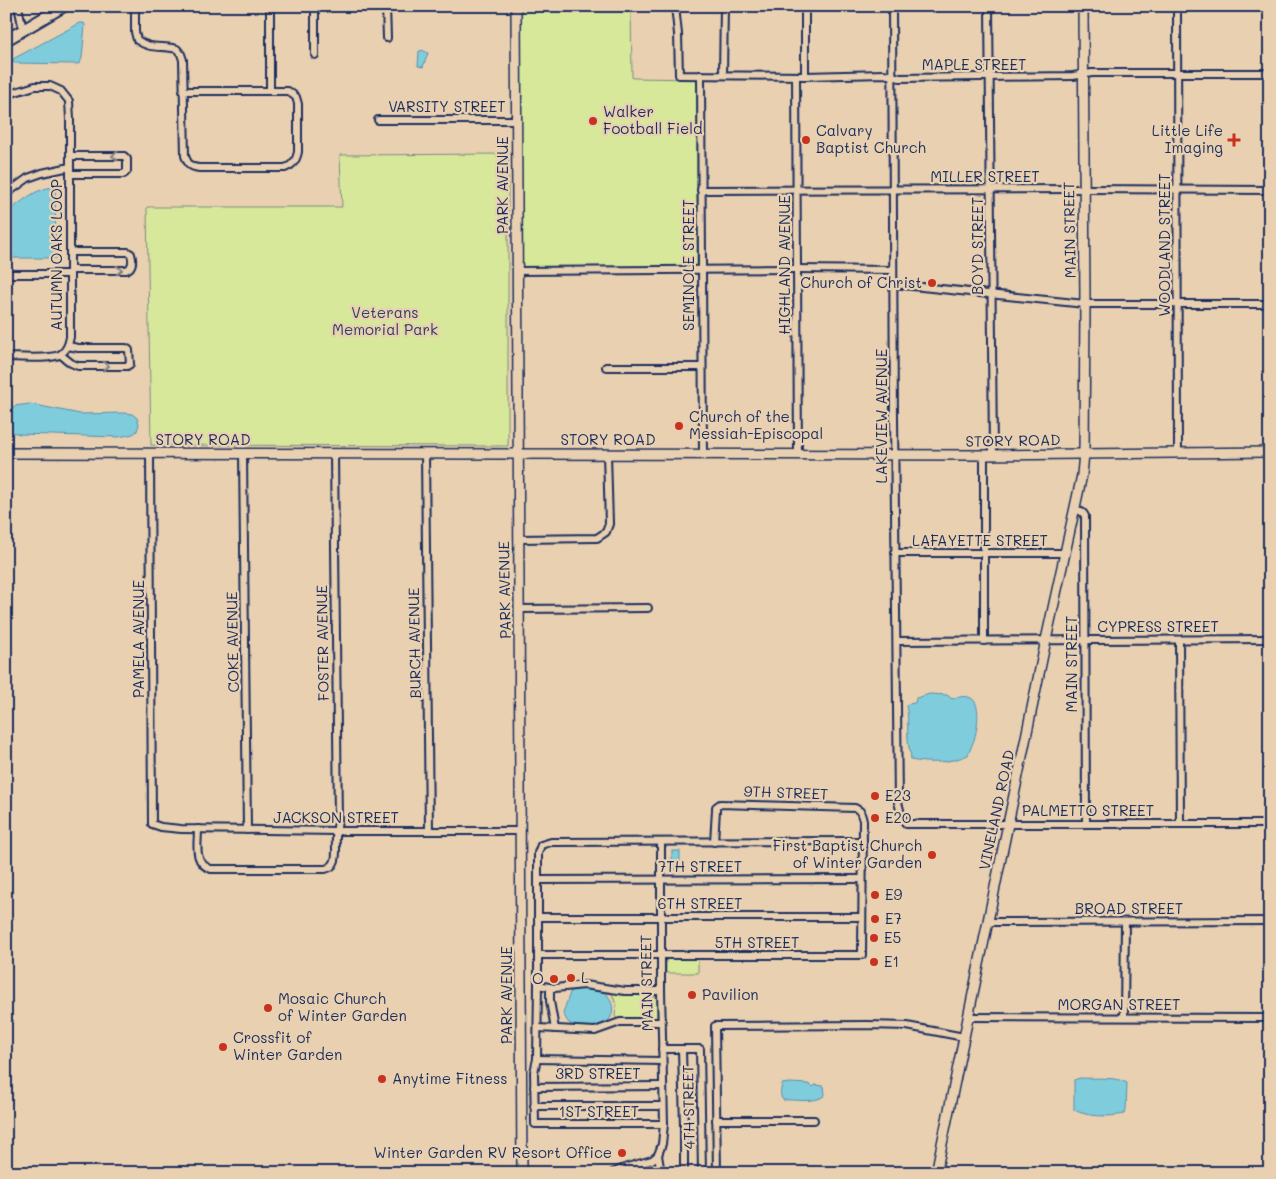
<svg xmlns="http://www.w3.org/2000/svg" width="1276" height="1179" viewBox="0 0 1276 1179" font-family="Mali,sans-serif">
<style>
.green{fill:#d7e89b;stroke:#798c7c}
.water{fill:#7fcddc;stroke:#578eaa}
.lines{fill:none;stroke-linecap:round;stroke-linejoin:round}
.street-casing{stroke:#1b2f5e;stroke-width:10}
.secondary-casing{stroke:#1b2f5e;stroke-width:12}
.primary-casing{stroke:#1b2f5e;stroke-width:14}
.street{stroke:#e9d0b1;stroke-width:6}
.secondary{stroke:#e9d0b1;stroke-width:9}
.primary{stroke:#e9d0b1;stroke-width:10}
.oneway{stroke:#828088}
.poi-dot{fill:#c8321e;stroke:#e9d0b1;stroke-width:2}
.labels{text-anchor:middle;stroke-width:4.5;stroke-linejoin:round;paint-order:stroke}
.street-label{font-size:15px;fill:#1b2f5e;stroke:#e9d0b1}
.poi-label{font-size:15px;fill:#1b2f5e;stroke:#e9d0b1;text-anchor:start}
.park-label{font-size:15px;fill:#2e4264;stroke:#e9d0b1}
</style>
<rect width="100%" height="100%" fill="#e9d0b1"/>
<filter id="ink" filterUnits="userSpaceOnUse"><feTurbulence type="fractalNoise" baseFrequency=".02" numOctaves="2"/><feDisplacementMap in="SourceGraphic" scale="10" xChannelSelector="R" yChannelSelector="G"/><feConvolveMatrix kernelMatrix="1 2 1 2 8 2 1 2 1" color-interpolation-filters="sRGB"/></filter>
<g filter="url(#ink)">
<g class="green">
<polygon points="521,6 631,6 632,78 697,79 697,267 522,267"/>
<polygon points="508,154 508,446 151,445 147,207 342,207 340,155"/>
<rect x="666" y="958" width="32" height="15"/>
<polygon points="612,993 647,994 650,997 657,997 657,1020 618,1020 615,1016 616,1005"/>
</g>
<g class="water">
<polygon points="80,23 84,23 85,25 82,58 80,63 77,64 14,63 13,59"/>
<polygon points="422,50 428,53 423,67 418,66 419,51 421,51"/>
<path d="M55,187L56,258H6V213C22,202 35,188 55,187Z"/>
<polygon points="30,404 80,414 124,413 132,414 137,418 139,424 137,431 133,434 119,437 20,434 12,432 8,426 8,412 14,406"/>
<path d="M930,694L947,695L952,699C958,697 965,695 971,698C982,704 977,730 974,740C972,745 970,750 968,755C950,763 929,764 911,760C911,752 908,747 908,739C907,728 909,717 906,706L908,704L915,703L916,698Z"/>
<rect x="672" y="851" width="8" height="18"/>
<path d="M588,987L604,991C624,1012 606,1034 580,1027C576,1026 572,1025 569,1023C566,1020 565,1016 563,1013L571,990Z"/>
<path d="M1080,1078C1093,1079 1116,1076 1127,1083L1126,1109L1125,1114C1109,1117 1088,1117 1074,1110V1080Z"/>
<path d="M790,1083L808,1084L813,1087L815,1085L824,1086L825,1095C816,1104 795,1099 783,1100C779,1096 781,1089 782,1084Z"/>
</g>
<g class="lines">
<g class="street-casing">
<g id="street">
<polyline points="18,6 23,30"/>
<path d="M135,6V32L137,40C151,50 161,45 177,49L181,54L183,60L185,156C188,164 190,167 199,168H285C293,165 296,161 298,152V104L296,97L288,91H183"/>
<polyline points="270,6 270,90"/>
<polyline points="315,6 315,55"/>
<polyline points="386,6 387,38"/>
<polyline points="675,6 678,34 679,75 805,76 884,74 900,78 1073,76 1092,73 1270,73"/>
<polyline points="805,6 805,76"/>
<path d="M892,6C893,271 894,537 898,802L901,814L906,824H1265L1270,825"/>
<polyline points="989,6 993,455"/>
<polyline points="1177,6 1178,453"/>
<polyline points="701,75 703,454"/>
<polyline points="723,75 724,6"/>
<polyline points="796,76 798,454"/>
<path d="M6,95L35,86H50L61,91L69,101L70,119V337C69,343 67,350 61,354C52,360 18,357 6,357"/>
<polyline points="378,120 517,120"/>
<polyline points="70,174 124,174 127,171 127,159 124,156 70,156"/>
<polyline points="701,190 1084,189 1270,190"/>
<polyline points="6,194 28,178 42,173 70,167"/>
<path d="M70,252H128L131,254C133,260 133,268 126,270H71"/>
<polyline points="517,271 797,269 893,270"/>
<polyline points="6,274 70,274"/>
<polyline points="893,284 1085,304 1270,304"/>
<polyline points="61,355 71,363 78,366 127,366 130,364 129,350 126,348 78,348 68,346"/>
<polyline points="606,367 702,367"/>
<polyline points="150,453 152,824 161,827 181,829 337,831 521,831"/>
<polyline points="243,454 247,830"/>
<polyline points="425,454 429,831"/>
<polyline points="984,455 984,641"/>
<polyline points="1075,508 1083,513 1085,516 1086,824"/>
<polyline points="518,539 597,538 606,532 609,524 607,454"/>
<polyline points="895,553 1066,553"/>
<polyline points="519,609 648,608"/>
<polyline points="1179,640 1180,823"/>
<polyline points="897,641 1270,639"/>
<path d="M198,829C198,845 193,863 211,869H325C340,866 335,850 336,838C336,832 337,827 338,821L334,454"/>
<polyline points="538,880 862,879"/>
<polyline points="538,917 862,917"/>
<polyline points="989,922 1270,921"/>
<polyline points="538,955 862,955 863,820 860,811 855,808 720,804 716,807 716,810 714,842"/>
<polyline points="538,985 537,1059 534,1072 535,1124 664,1124"/>
<polyline points="550,988 550,1001 555,1029"/>
<polyline points="661,991 625,991 584,985 555,988 538,985 538,853 541,845 551,842 863,841"/>
<polyline points="968,1017 1270,1018"/>
<polyline points="1124,1017 1125,922"/>
<polyline points="538,1028 595,1031 620,1022 661,1022"/>
<polyline points="662,1049 700,1049 702,1173"/>
<polyline points="682,1049 684,1127 684,1173"/>
<polyline points="537,1059 662,1061"/>
<polyline points="534,1087 662,1086"/>
<polyline points="534,1106 663,1106"/>
<polyline points="716,1120 814,1120"/>
<polyline points="658,1155 661,1173"/>
<polyline points="612,1173 624,1168 652,1160 658,1155 662,1144 664,1124 661,991 661,842"/>
<polyline points="717,1173 715,1026 868,1025 907,1026 964,1037"/>
</g>
</g>
<g class="secondary-casing">
<g id="secondary">
<polyline points="516,6 522,1173"/>
<polyline points="6,453 984,455 1270,452"/>
<polyline points="936,1173 1046,640 1082,475 1084,453 1085,304 1083,6"/>
</g>
</g>
<g class="primary-casing">
<polyline id="primary" points="6,40 64,6"/>
</g>
<use href="#street" class="street"/>
<use href="#secondary" class="secondary"/>
<use href="#primary" class="primary"/>
</g>
<defs><path id="oneway-chevron" d="M-2-3.5L2.5 0L-2 3.5" fill="none" stroke-width="1.6" stroke-linecap="round" stroke-linejoin="round" transform="scale(1.25)"/></defs>
<g class="oneway">
<use href="#oneway-chevron" transform="translate(115 156) rotate(-180)"/>
<use href="#oneway-chevron" transform="translate(119 270) rotate(-2)"/>
<use href="#oneway-chevron" transform="translate(106 366) rotate(1)"/>
</g>
</g>
<g class="poi-dot">
<circle cx="593" cy="121" r="5"/>
<circle cx="806" cy="140" r="5"/>
<path d="M1231.5 132.5h5v5h5v5h-5v5h-5v-5h-5v-5h5z"/>
<circle cx="932" cy="283" r="5"/>
<circle cx="679" cy="426" r="5"/>
<circle cx="875" cy="796" r="5"/>
<circle cx="875" cy="818" r="5"/>
<circle cx="932" cy="855" r="5"/>
<circle cx="875" cy="895" r="5"/>
<circle cx="875" cy="919" r="5"/>
<circle cx="874" cy="938" r="5"/>
<circle cx="874" cy="962" r="5"/>
<circle cx="571" cy="978" r="5"/>
<circle cx="554" cy="979" r="5"/>
<circle cx="692" cy="995" r="5"/>
<circle cx="268" cy="1008" r="5"/>
<circle cx="223" cy="1047" r="5"/>
<circle cx="382" cy="1079" r="5"/>
<circle cx="622" cy="1153" r="5"/>
</g>
<g class="labels">
<g class="street-label">
<text x="974" y="70">MAPLE STREET</text>
<text x="447" y="112">VARSITY STREET</text>
<text x="985" y="182">MILLER STREET</text>
<text transform="translate(503 185) rotate(-90)" y="5">PARK AVENUE</text>
<text transform="translate(1070 230) rotate(-91)" y="5">MAIN STREET</text>
<text transform="translate(1165 245) rotate(-90)" y="5">WOODLAND STREET</text>
<text transform="translate(978 246) rotate(-90)" y="5">BOYD STREET</text>
<text transform="translate(57 255) rotate(-90)" y="5">AUTUMN OAKS LOOP</text>
<text transform="translate(689 265) rotate(-90)" y="5">SEMINOLE STREET</text>
<text transform="translate(785 265) rotate(-90)" y="5">HIGHLAND AVENUE</text>
<text transform="translate(882 416) rotate(-90)" y="5">LAKEVIEW AVENUE</text>
<text x="203" y="445">STORY ROAD</text>
<text x="608" y="445">STORY ROAD</text>
<text transform="translate(1013 441) rotate(-1)" y="5">STORY ROAD</text>
<text x="980" y="546">LAFAYETTE STREET</text>
<text transform="translate(505 590) rotate(-91)" y="5">PARK AVENUE</text>
<text x="1158" y="632">CYPRESS STREET</text>
<text transform="translate(139 639) rotate(-90)" y="5">PAMELA AVENUE</text>
<text transform="translate(233 642) rotate(-91)" y="5">COKE AVENUE</text>
<text transform="translate(323 643) rotate(-91)" y="5">FOSTER AVENUE</text>
<text transform="translate(415 643) rotate(-91)" y="5">BURCH AVENUE</text>
<text transform="translate(1072 664) rotate(-90)" y="5">MAIN STREET</text>
<text transform="translate(786 793) rotate(2)" y="5">9TH STREET</text>
<text transform="translate(997 810) rotate(-78)" y="5">VINELAND ROAD</text>
<text x="1088" y="816">PALMETTO STREET</text>
<text x="336" y="823">JACKSON STREET</text>
<text x="700" y="872">7TH STREET</text>
<text x="700" y="909">6TH STREET</text>
<text x="1129" y="914">BROAD STREET</text>
<text x="757" y="948">5TH STREET</text>
<text transform="translate(647 983) rotate(-91)" y="5">MAIN STREET</text>
<text transform="translate(507 995) rotate(-90)" y="5">PARK AVENUE</text>
<text x="1119" y="1010">MORGAN STREET</text>
<text x="598" y="1079">3RD STREET</text>
<text transform="translate(689 1107) rotate(-91)" y="5">4TH STREET</text>
<text x="599" y="1117">1ST STREET</text>
</g>
<g class="poi-label">
<text x="603" y="117">Walker<tspan x="603" dy="17">Football Field</tspan></text>
<text x="816" y="136">Calvary<tspan x="816" dy="17">Baptist Church</tspan></text>
<text x="1223" y="136" text-anchor="end">Little Life<tspan x="1223" dy="17">Imaging</tspan></text>
<text x="922" y="288" text-anchor="end">Church of Christ</text>
<text x="689" y="422">Church of the<tspan x="689" dy="17">Messiah-Episcopal</tspan></text>
<text x="885" y="801">E23</text>
<text x="885" y="823">E20</text>
<text x="922" y="851" text-anchor="end">First Baptist Church<tspan x="922" dy="17">of Winter Garden</tspan></text>
<text x="885" y="900">E9</text>
<text x="885" y="924">E7</text>
<text x="884" y="943">E5</text>
<text x="884" y="967">E1</text>
<text x="581" y="983">L</text>
<text x="544" y="984" text-anchor="end">O</text>
<text x="702" y="1000">Pavilion</text>
<text x="278" y="1004">Mosaic Church<tspan x="278" dy="17">of Winter Garden</tspan></text>
<text x="233" y="1043">Crossfit of<tspan x="233" dy="17">Winter Garden</tspan></text>
<text x="392" y="1084">Anytime Fitness</text>
<text x="612" y="1158" text-anchor="end">Winter Garden RV Resort Office</text>
</g>
<g class="park-label">
<text x="385" y="318">Veterans<tspan x="385" dy="17">Memorial Park</tspan></text>
</g>
</g>
<rect width="1276" height="1179" fill="none" stroke="#e9d0b1" stroke-width="25"/>
<rect x="12" y="12" width="1251" height="1154" fill="none" stroke="#1b2f5e" stroke-width="2" filter="url(#ink)"/>
</svg>
